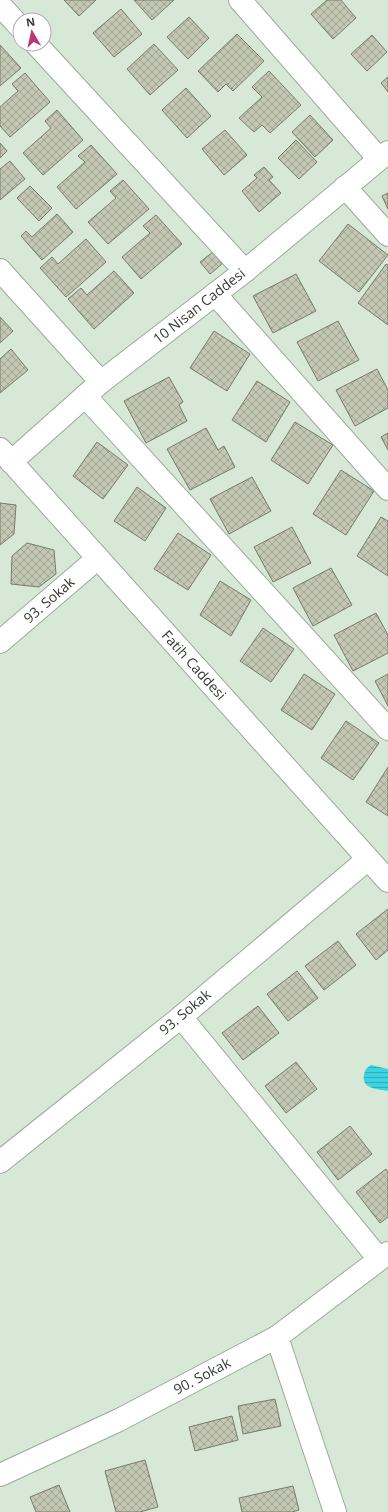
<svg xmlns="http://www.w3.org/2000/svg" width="388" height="1512" viewBox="0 0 388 1512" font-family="'Open Sans',sans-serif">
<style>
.water{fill:url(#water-rules)}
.building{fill:url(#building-cross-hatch);stroke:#777a68}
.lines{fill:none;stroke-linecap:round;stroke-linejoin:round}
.minor-casing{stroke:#9baa9b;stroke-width:24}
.minor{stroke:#fff;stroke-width:22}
.labels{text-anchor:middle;stroke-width:3;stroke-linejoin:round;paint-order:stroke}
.street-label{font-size:14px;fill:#343a34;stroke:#fff}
</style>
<defs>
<pattern id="water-rules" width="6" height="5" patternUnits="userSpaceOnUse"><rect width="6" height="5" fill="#3cd3e2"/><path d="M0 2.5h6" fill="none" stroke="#33acb8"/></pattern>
<pattern id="building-cross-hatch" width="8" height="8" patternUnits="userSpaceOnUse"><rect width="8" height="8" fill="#c3c7b3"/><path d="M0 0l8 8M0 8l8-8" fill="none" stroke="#9fa392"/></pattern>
</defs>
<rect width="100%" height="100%" fill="#d7e8d7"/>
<path class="water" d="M371,1065L388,1069V1091C378,1089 361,1089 364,1075C365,1070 366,1068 371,1065Z"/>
<g class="building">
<polygon points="64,0 96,0 79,16"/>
<polygon points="134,0 174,0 152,20"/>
<polygon points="327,0 341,0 356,18 333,39 311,14"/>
<polygon points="121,9 142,34 114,57 93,33"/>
<polygon points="189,17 209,38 188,59 167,37"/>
<polygon points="237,34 264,61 233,91 226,84 218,92 198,71"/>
<polygon points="372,35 387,52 367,71 351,54"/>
<polygon points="154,44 178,70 150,95 127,69"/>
<polygon points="0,45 21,68 0,86"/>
<polygon points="269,71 301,105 270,133 262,125 254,132 239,118 262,97 252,87"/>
<polygon points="25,73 50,102 10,137 0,126 0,107 18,91 12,84"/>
<polygon points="388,77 388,92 381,83"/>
<polygon points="186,88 211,116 187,138 162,110"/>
<polygon points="57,110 83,140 43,175 23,153 51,128 45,121"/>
<polygon points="310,115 333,140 315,157 292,132"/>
<polygon points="225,130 247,155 224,175 202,149"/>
<polygon points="296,140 317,162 299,179 278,158"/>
<polygon points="0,143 7,151 0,158"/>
<polygon points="91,145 117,174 76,209 57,187 85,162 78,156"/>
<polygon points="10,161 25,179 0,200 0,169"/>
<polygon points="264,167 273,177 269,180 281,193 259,212 242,191 257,178 254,175"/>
<polygon points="123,180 149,209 108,244 88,222 116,198 110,191"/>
<polygon points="30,186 52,208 39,221 17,198"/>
<polygon points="388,193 388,209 382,196"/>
<polygon points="57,214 73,232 42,260 21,236 26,231 32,237"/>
<polygon points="156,215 182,244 141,279 122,257 150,233 143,226"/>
<polygon points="348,224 388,255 359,292 319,261"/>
<polygon points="86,239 106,262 66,297 40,268 52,257 58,264"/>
<polygon points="213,252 222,264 210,274 200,262"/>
<polygon points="386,264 388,265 388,325 358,303"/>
<polygon points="114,271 134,293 94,329 68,299 81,288 87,295"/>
<polygon points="296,274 316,311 273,333 253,296"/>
<polygon points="0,317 13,331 0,343"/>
<polygon points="338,321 359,360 318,381 297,342"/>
<polygon points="214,331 250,354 227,391 190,368"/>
<polygon points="11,349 28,370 0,393 0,359"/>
<polygon points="377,369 388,390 388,408 355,426 336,390"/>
<polygon points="169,377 183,402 179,405 187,421 146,443 124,401"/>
<polygon points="257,381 290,402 266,442 232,420"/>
<polygon points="295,422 333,445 308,484 271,460"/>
<polygon points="206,428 218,450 224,446 235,467 190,490 167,449"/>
<polygon points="388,433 388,450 381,437"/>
<polygon points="97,442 128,465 103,499 73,476"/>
<polygon points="341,470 374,491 346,535 313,514"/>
<polygon points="252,477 271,511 229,534 210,499"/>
<polygon points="137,487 166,508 145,541 114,521"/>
<polygon points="0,503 16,505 14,534 0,545"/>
<polygon points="381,517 388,521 388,576 357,556"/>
<polygon points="292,527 311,563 273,582 254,547"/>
<polygon points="178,533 211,555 188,590 154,569"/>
<polygon points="27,543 54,550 56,574 39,587 11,584 12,556"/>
<polygon points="331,568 352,605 313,626 293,588"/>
<polygon points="220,581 251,600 231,636 200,615"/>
<polygon points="376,613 388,635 388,653 353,671 334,635"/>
<polygon points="263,628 294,649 271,682 240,661"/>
<polygon points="304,674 335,694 312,730 281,710"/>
<polygon points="388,674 388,706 375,681"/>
<polygon points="346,721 379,743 353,780 321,758"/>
<polygon points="388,767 388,816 366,802"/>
<polygon points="388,909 388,950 376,960 356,934"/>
<polygon points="338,941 356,965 324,990 305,966"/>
<polygon points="297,971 318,998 288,1021 267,994"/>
<polygon points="258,1006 279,1033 243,1060 222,1033"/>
<polygon points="296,1062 317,1089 286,1113 265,1086"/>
<polygon points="350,1126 372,1154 338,1180 317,1152"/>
<polygon points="386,1169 388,1172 388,1217 380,1223 356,1192"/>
<polygon points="275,1399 281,1426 243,1434 238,1406"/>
<polygon points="232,1416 238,1440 195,1451 189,1427"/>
<polygon points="145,1460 158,1507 140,1512 116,1512 105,1471"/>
<polygon points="59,1485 70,1512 36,1512 30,1497"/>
<polygon points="293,1486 299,1510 292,1512 242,1512 239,1498"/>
</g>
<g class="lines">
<g class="minor-casing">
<g id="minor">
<polyline points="240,0 379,159"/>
<polyline points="0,5 20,27"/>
<polyline points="36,44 245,271"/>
<polyline points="345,187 388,235"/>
<polyline points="0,270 101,382"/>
<polyline points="215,294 388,489"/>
<polyline points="85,396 388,729"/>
<polyline points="0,449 388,881"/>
<polyline points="11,462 101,382 245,271 388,152"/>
<polyline points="0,642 98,558"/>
<polyline points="181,1017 379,1259"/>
<polyline points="0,1162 181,1017 368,859"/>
<polyline points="277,1337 335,1512"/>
<polyline points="0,1475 119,1420 277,1337 388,1253"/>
</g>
</g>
<use href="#minor" class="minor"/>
</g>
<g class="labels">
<g class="street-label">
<text transform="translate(199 306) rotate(-38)" y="5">10 Nisan Caddesi</text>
<text transform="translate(49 600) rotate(-41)" y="5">93. Sokak</text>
<text transform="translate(194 665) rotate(48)" y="5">Fatih Caddesi</text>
<text transform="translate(185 1012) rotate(-40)" y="5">93. Sokak</text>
<text transform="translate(202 1376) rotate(-28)" y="5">90. Sokak</text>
</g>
</g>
<g transform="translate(32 32) rotate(351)"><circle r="19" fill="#ffffff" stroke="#aeb0ae"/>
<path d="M0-3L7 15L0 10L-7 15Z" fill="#bd3675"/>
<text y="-6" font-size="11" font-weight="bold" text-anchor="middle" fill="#343a34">N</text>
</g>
</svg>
